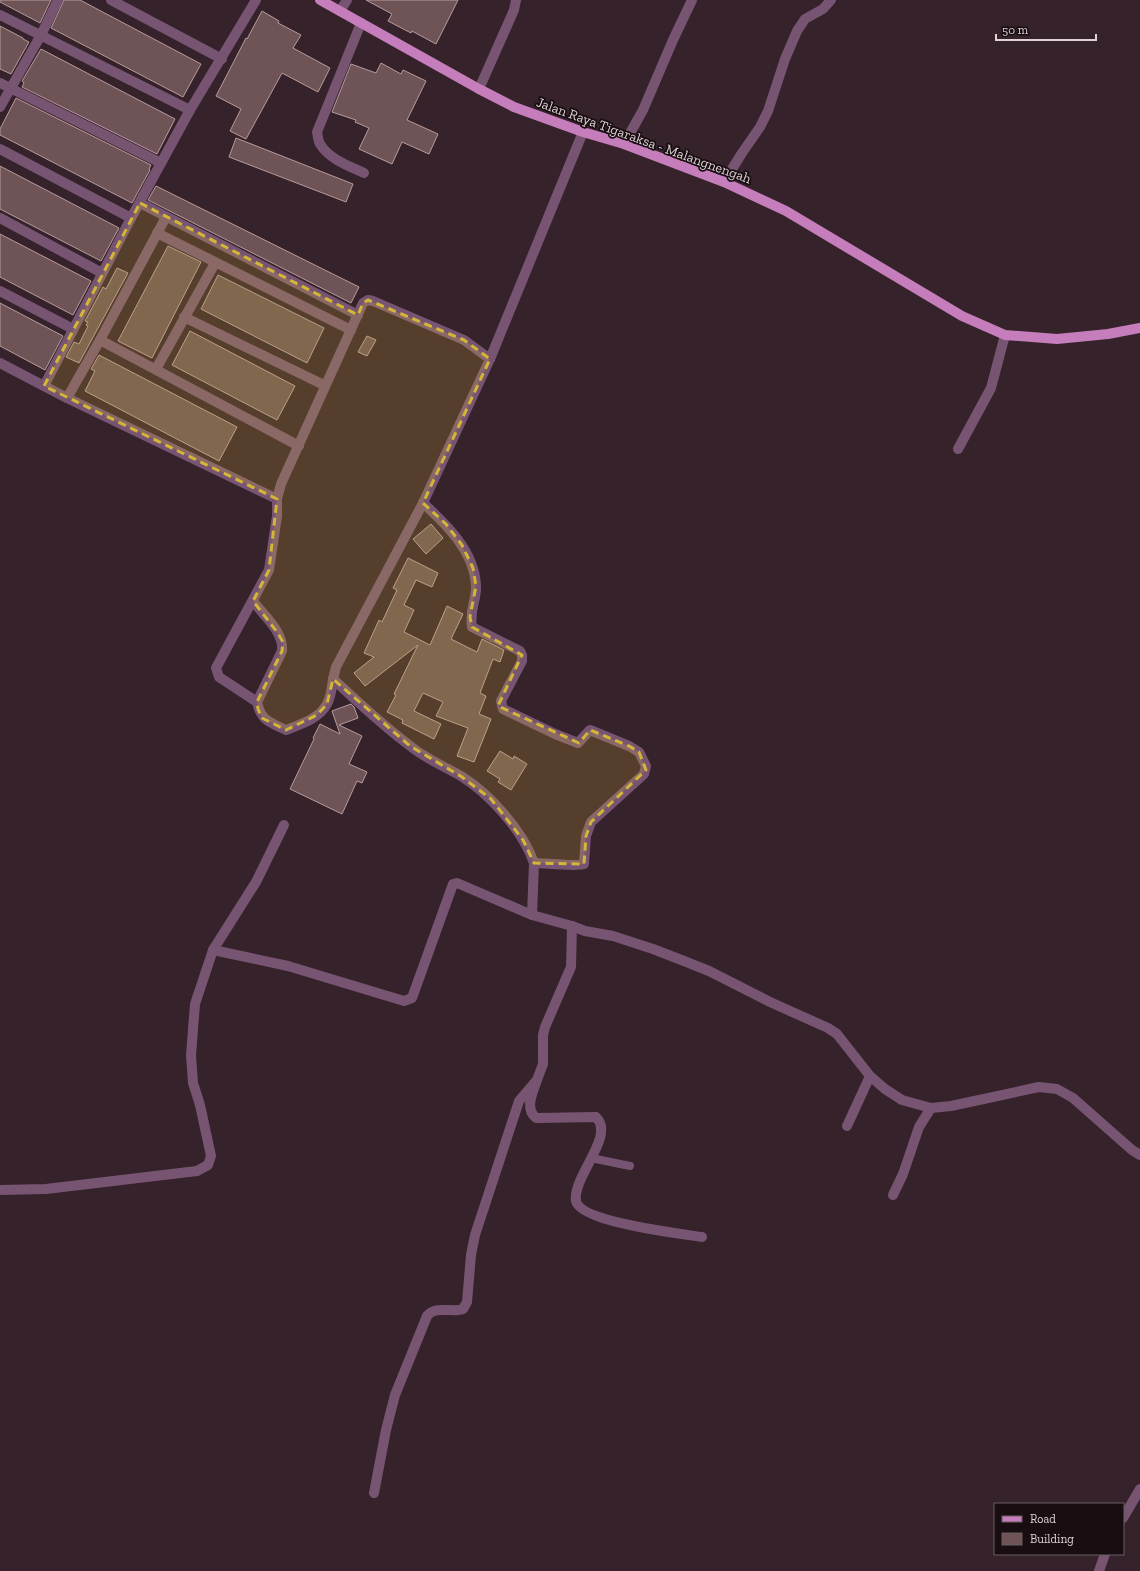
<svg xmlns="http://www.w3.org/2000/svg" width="1140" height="1571" viewBox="0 0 1140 1571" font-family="'Zilla Slab',serif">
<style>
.building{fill:#6e5456;stroke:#b89b9d}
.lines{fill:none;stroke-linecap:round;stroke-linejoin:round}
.service{stroke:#775572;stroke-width:8}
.minor{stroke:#775572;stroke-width:10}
.primary{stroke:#c57ebb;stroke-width:10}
.marked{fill:#d3b635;fill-opacity:0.2;stroke:#d3b635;stroke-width:3;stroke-dasharray:8 5;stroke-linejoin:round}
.labels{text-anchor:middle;stroke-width:3.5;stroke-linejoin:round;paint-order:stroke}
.street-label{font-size:14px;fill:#dfd1d6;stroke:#180e12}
</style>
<rect width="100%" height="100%" fill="#36222a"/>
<g class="building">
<polygon points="0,0 51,0 40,23 0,2"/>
<polygon points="64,0 80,0 201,64 183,97 51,28"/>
<polygon points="366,0 458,0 436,44 412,31 411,33 388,21 392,14"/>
<polygon points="262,11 279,21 278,23 301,35 293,48 330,68 318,92 282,73 246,139 230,131 241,109 216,96 246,38 247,39"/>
<polygon points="0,26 23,38 23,39 29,42 11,74 0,69"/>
<polygon points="41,49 175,119 157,154 22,87 24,83 22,81"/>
<polygon points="381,63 401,74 403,70 426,81 407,120 438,134 429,154 402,142 392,164 359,149 369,128 355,122 356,120 332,112 351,64 376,73"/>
<polygon points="16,98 151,165 149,169 150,170 132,203 0,135 0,129"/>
<polygon points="236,138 353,184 346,202 229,157"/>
<polygon points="0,166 119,228 101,261 0,209"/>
<polygon points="156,186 359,287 351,303 148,200"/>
<polygon points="0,234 91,281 73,315 0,277"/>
<polygon points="168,246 201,262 152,358 118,341"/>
<polygon points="117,268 128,273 79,363 66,357 74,342 79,344 88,326 86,325 88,322 85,321 103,287 106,289"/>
<polygon points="218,275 324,328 307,363 201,309"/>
<polygon points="0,303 63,336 45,370 0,346"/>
<polygon points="190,331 295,386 277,420 172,365"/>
<polygon points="367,336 376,340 367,356 358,352"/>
<polygon points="99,355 237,427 219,461 85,391 95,371 91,369"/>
<polygon points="431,524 443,538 426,554 413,539"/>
<polygon points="408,558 438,573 432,587 416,580 404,605 414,610 404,632 430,645 447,606 463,614 451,639 477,652 482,639 504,650 500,662 493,659 480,693 486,696 479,714 491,719 474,762 457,756 468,728 436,716 443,702 423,693 414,711 441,724 434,739 402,723 403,720 387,712 396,695 394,694 418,645 365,686 354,673 374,657 364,653 379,620 382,622 397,590 393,588"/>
<polygon points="351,704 354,707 358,718 339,725 362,736 349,764 367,772 362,783 357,781 342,814 290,789 314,739 313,738 320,724 340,734 332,711"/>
<polygon points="500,751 513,759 514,756 527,764 511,790 498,782 500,779 487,771"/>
</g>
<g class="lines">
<polyline class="service" points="591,1158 630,1166"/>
<g class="minor">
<polyline points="111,0 222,59"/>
<polyline points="340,11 347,0"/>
<polyline points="0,15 190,110"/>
<path d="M361,23L317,132C318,136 318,141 320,144C329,159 349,166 364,173"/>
<polyline points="0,83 161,163"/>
<polyline points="479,89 514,10 516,0"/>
<polyline points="0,107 41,35 58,0"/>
<polyline points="624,144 643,110 673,40 692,0"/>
<polyline points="0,149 131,218"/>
<polyline points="724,182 742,153 760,127 768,111 785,59 797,31 805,19 823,9 831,0"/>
<polyline points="140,203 358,315"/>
<polyline points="0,218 102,273"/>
<polyline points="157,233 351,330"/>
<polyline points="0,291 73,329"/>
<polyline points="184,317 324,385"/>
<polyline points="100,340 299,446"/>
<polyline points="0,363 67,398 277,499 281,484 363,303 368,300 373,301 464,340 490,359"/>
<polyline points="156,369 215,263"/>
<polyline points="44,386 131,218 190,110 256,0"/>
<polyline points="67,398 100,340 166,217"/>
<polyline points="958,449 991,388 1005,335"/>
<path d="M423,503C447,525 474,551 476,585C477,600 469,609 472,627L520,651L522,655V661L501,701L503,709L555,734L578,743L590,730L629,746L639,752L646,766L644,774L591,822L586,836L584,864C578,867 544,863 534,863"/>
<path d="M253,601C264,616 284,632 282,651L257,702C261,721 270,722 286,730C301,724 319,719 327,704C331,697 332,687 333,679"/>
<polyline points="257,702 219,677 216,668 269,570 277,516 277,499"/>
<polyline points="284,825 256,882 213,950 288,966 404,1001 412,998 453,884 457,883 532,915"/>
<polyline points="572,926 585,931 613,936 653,949 684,961 709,971 770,1002 828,1028 837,1034 870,1076 885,1089 902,1100 931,1108 951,1106 1039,1087 1057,1089 1073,1098 1132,1150 1140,1155"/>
<path d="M536,1083C532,1094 525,1109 536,1118L596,1117C616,1136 572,1177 576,1201C580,1222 682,1234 702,1237"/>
<polyline points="847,1126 870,1076"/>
<polyline points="0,1190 46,1189 197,1171 208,1165 211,1156 200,1105 193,1083 191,1055 195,1004 213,950"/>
<polyline points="893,1195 903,1174 919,1127 931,1108"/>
<path d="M374,1493L386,1430L395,1395L427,1316C435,1305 452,1313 463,1309L467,1302L471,1255L475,1235L519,1101L537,1080L543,1064V1035L545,1027L571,967L572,926L532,915L534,863C523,831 490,794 461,776C444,766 424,758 409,745C382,725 358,702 333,679L336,667L423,503L490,359L583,132"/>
<polyline points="1123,1518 1140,1489"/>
<polyline points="1099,1571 1105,1554"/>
</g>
<polyline class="primary" points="320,0 479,89 514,107 583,132 624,144 724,182 786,211 962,316 1005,335 1057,339 1108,334 1140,328"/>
</g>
<path class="marked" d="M140,203L358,315L363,303L368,300L464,340L490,359L423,503L446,524L462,545L473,568L476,586L470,617L472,627L522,655L498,706L579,743L590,730L629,746L639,752L646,770L591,822L586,836L584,864L534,863L523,840L491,799L462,777L410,746L333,679L327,704L317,715L286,730L262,718L258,709L257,702L282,651L283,642L277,632L253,601L269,570L277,499L44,386Z"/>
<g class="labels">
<g class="street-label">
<text transform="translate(644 140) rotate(20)" y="5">Jalan Raya Tigaraksa - Malangnengah</text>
</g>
</g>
<rect x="994" y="1503" width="130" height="52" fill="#180e12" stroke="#685c60"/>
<rect x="1002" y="1516" width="20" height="6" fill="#c57ebb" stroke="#685c60"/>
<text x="1030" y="1523" font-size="12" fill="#dfd1d6">Road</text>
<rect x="1002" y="1533" width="20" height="12" fill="#6e5456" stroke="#685c60"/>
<text x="1030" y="1543" font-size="12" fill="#dfd1d6">Building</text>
<path d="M996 34v6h100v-6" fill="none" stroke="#dfd1d6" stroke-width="2"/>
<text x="1002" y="34" font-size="12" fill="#dfd1d6" stroke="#180e12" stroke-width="3" paint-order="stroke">50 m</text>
</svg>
